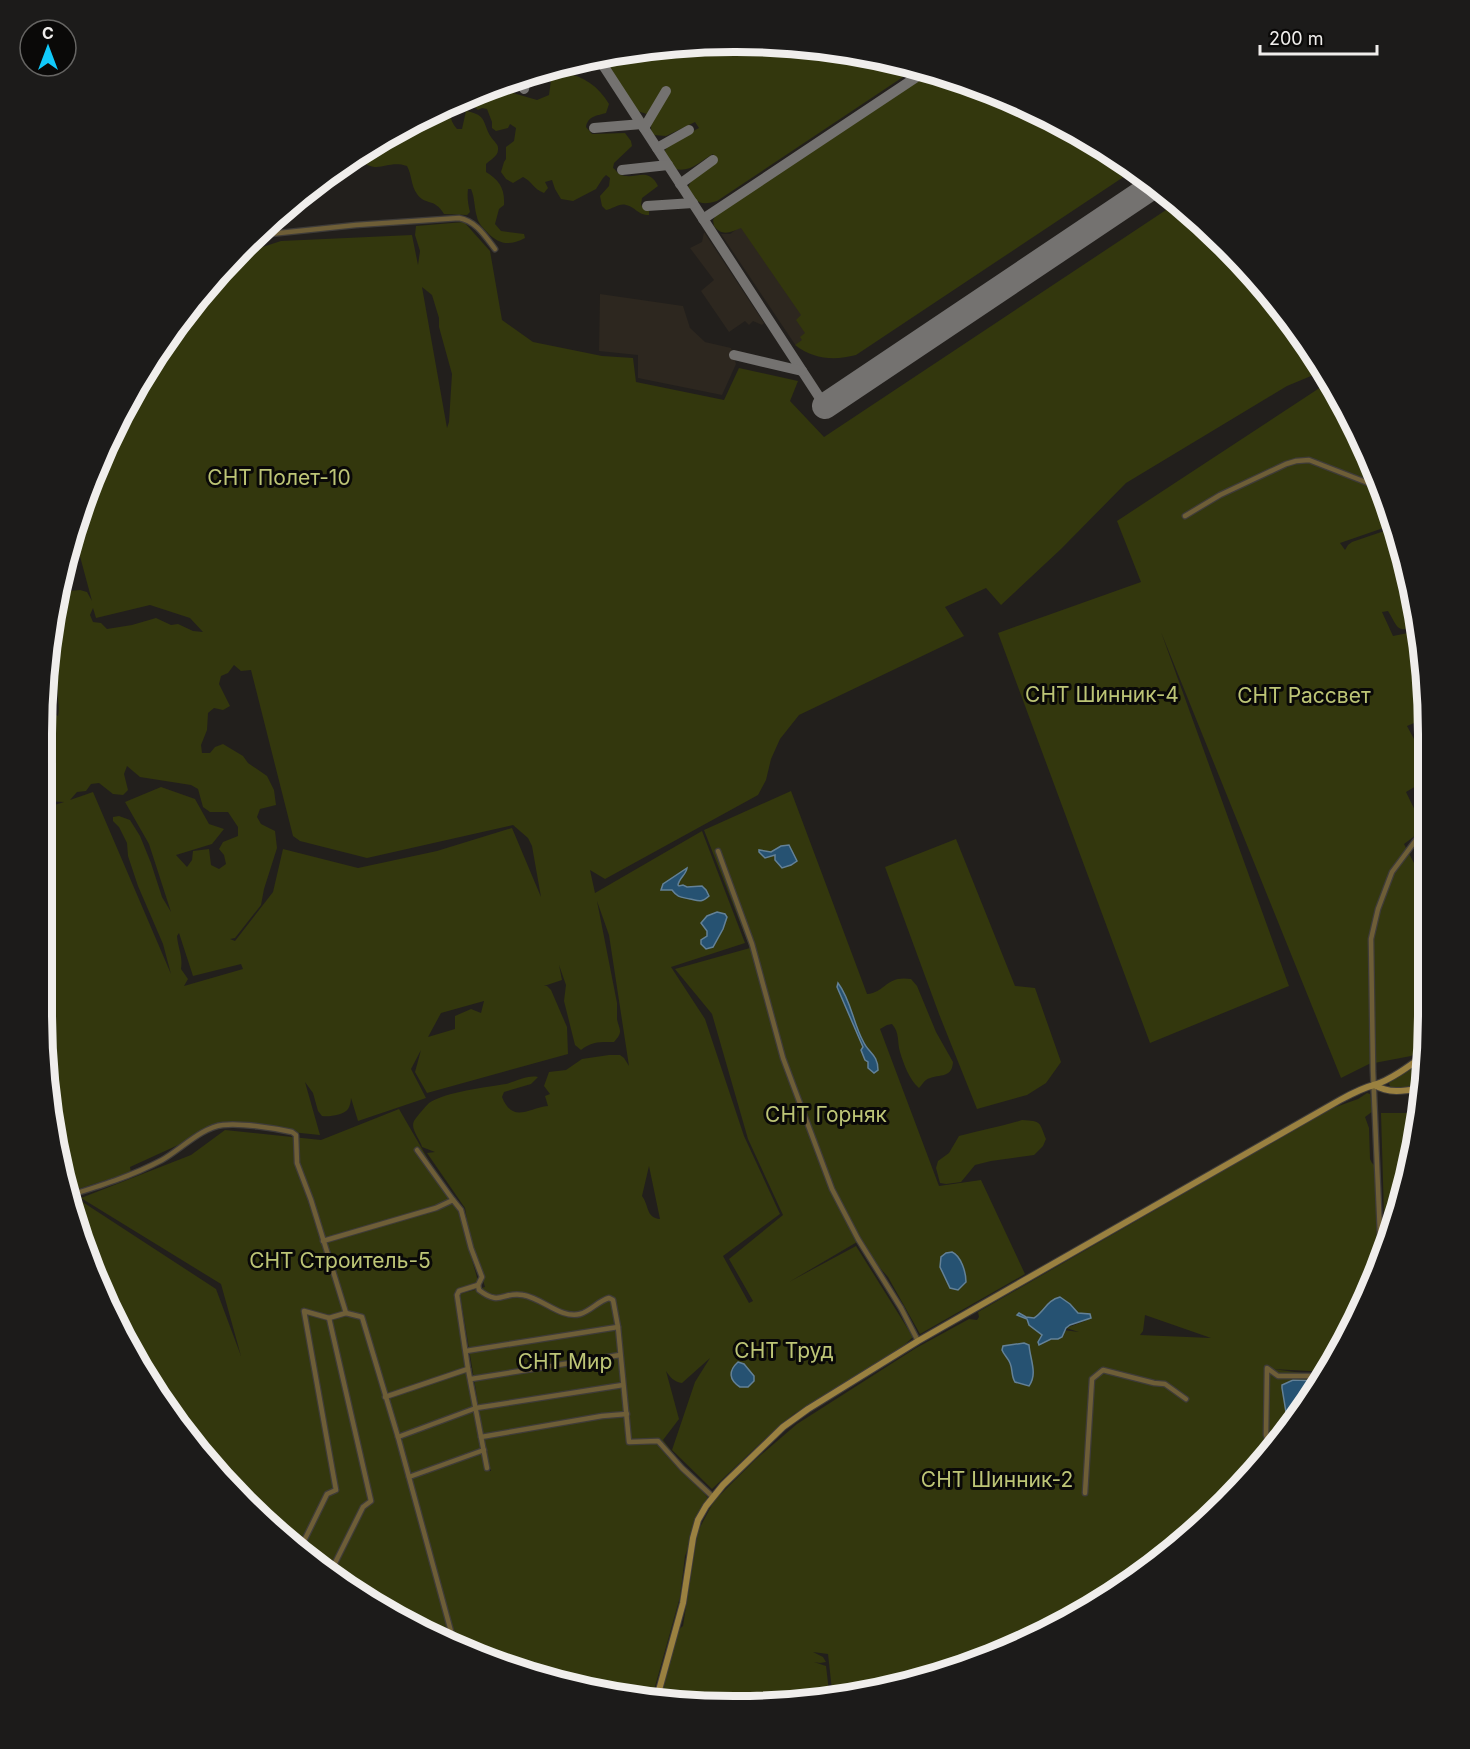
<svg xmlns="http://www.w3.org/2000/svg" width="1470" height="1749" viewBox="0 0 1470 1749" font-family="Inter,sans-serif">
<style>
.built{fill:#2d271f}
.green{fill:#33370d;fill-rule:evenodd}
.water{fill:#265272;stroke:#638197;stroke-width:1.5}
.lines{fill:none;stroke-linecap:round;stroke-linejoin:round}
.taxiway{stroke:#747270;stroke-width:10}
.runway{stroke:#747270;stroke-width:26}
.street-casing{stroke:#3f3c39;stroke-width:7}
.secondary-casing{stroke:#3f3c39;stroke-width:8}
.street{stroke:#6e5e37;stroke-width:4.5}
.secondary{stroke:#9a8140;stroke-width:6}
.labels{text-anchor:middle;stroke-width:6;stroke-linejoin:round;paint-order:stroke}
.park-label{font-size:21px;fill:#bdc576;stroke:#0a0908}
.rim{fill:none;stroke:#f0eeec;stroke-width:8}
</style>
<rect width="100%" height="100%" fill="#221f1c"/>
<g class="built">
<polygon points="741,226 802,315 806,333 804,341 796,346 721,234 730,234"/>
<polygon points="704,232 764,323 762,325 753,321 749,325 745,321 729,332 701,291 714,280 690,248 702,242"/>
<polygon points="600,294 683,306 690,328 705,342 731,348 736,364 722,395 638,378 638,355 599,351"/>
</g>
<g class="green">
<path d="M735,42L871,55L915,69L717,201C700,206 695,203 688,187C694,174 706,169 717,161L713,154C700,161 690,173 675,169L664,152L670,143L699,128L695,122L666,136L653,135C645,120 664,103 671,90L664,86L647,114L637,111L600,55Z"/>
<path d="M564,73C584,76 598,86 609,104L606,113C596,116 588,116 586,127L592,134L625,133L631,141L632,146L614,163L613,168C616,170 618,174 621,175C636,180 648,166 658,186L642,198L641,205L649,211V215C637,215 636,207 626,205C619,203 613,209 606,210L602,206L600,196L609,186L610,178L606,175L603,178L596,189L573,201L561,199L555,189L552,180L545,182L548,188L544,193C533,189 533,182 523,177L513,183L506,179L501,172L504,162L506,159V147L514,141L516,128L510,124L508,128L496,131L492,128V122L487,109L482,108L478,110L472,105C477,96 485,99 494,97L504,84L509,85L513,93L537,100L549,95L551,80Z"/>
<path d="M928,73L1001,95L1120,159L1134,170L856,355C834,361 813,359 795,345L802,340L800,337L805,333L796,320L801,315L741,228C730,232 723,237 714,226L713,220L717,214Z"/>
<path d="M450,105L452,107C449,117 451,122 457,129H462L466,111C488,115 482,123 491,137C494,142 499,144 498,150C498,156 490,160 486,164V172C499,180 505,188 504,205L499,209L495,224L501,231L524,234L525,238C510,246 499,245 487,232C483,228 478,223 477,217C474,207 475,198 471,189H468C467,197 468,204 470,212L467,215L444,214C434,197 425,206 417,194C411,186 412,175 407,166C384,159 379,178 354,156Z"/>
<path d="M1175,204L1225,245L1311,350L1323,371L1287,386L1126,483L1061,549L1001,605L986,588L945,607L964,636L799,715L780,739L771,759L766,780L758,795L605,879L590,870L595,893L702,831L745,943L671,967L705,1019L744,1136L780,1214L723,1256L749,1303L753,1301L729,1259L783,1215L748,1139L712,1014L675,969L750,948L704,830L791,791L867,994C886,992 886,975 911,979L917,986L936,1032L953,1062C952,1080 937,1073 926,1080C923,1082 922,1085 919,1088C909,1079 904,1065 900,1052C897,1042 900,1033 892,1024L887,1025L880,1029L939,1186L981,1180L1025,1274L920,1334L888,1277L857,1242L789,1282L856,1246L913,1337L898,1351L794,1414L767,1437L712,1489L672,1450L695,1382L710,1358L682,1383C674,1382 670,1377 666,1371L679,1419L663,1440L708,1498L685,1556L680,1597L651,1701H645L470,1654L350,1590L214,1471L114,1321L69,1201L78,1199L216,1289L241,1356L221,1284L81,1198L191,1155L225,1130L321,1140L399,1109L458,1211L478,1281L456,1292L465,1363L486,1471H491V1469L489,1470L460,1294L485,1287L469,1233L465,1208L427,1153L435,1152L422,1147C420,1139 410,1129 414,1121C417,1116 425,1107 429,1103C445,1092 487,1087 506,1084C517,1081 527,1075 538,1077L531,1084L504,1092L502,1097C513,1124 528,1108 548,1106L545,1096L550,1094L544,1086L549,1072L566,1070L582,1059L609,1055H620L624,1058L629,1066L609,935L597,901L617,1003C617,1008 617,1014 617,1019C619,1030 624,1031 614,1042C601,1042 592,1041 581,1050L575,1045L564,1001L566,985L559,965L562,980L544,986H547L551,990L567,1027L568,1054L427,1093L415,1072L421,1050L411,1069L426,1098L358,1121L351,1098C351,1101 350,1106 348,1109C344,1115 329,1117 322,1116L318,1111L313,1093L305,1082L320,1135L222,1125L130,1167L131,1172L66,1193L42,1014L45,808L64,802L45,801L47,713L51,712L58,716C60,707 57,700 58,690L50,687V678L47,677L48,658L56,655L60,648L48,645L58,592L80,590L87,592L92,601L74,534L113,429L185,313L235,256L281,241L412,235L418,265L420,251L415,235L416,226L464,222L490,251L502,320L533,342L602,356L633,358L636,382L724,400L739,368L798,381L790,401L824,437ZM422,287L432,295L439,318V327L452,374L449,422L447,428ZM150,605L190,618L203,632L193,631L178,624L171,625L156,618L132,625L107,629L101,623L93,622L90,615L93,608L96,618ZM234,665L241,671L251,670L293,836L300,841L367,858L513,825L528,838L532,846L541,897L512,828L437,851L358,868L283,849L273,892L235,941L230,939L235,938L261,905L264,889L277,848L275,831L261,824L257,817L260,809L276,805L274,790L267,776L248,763L243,756L223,744L215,747L210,753H202L201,745L207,730L208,713L214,708L223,710L230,706L219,684L221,676L228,673ZM127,766L140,777L191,785L198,789L203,807L210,812H228L238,827V836L223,842L219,849L224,855L226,864L219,869L211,865L209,849L193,851L192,860L187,867L176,855L212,844L224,829L209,824L195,799L161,787L125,802L149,844L171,912L162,897L151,863L140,836L130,820L119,816L113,817V821L119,827L127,843L128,856L138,886L163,944L171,974L93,792L70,800L77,792L86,791L91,784L99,783L113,794L123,795L128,790L124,774ZM179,933L193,976L241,964L243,969L184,986L188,979L181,969C183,955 178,949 177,936ZM484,1001L481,1013L471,1009L455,1016V1029L428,1037L441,1013ZM649,1166L660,1219C646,1218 649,1205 642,1196Z"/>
<path d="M1321,387L1378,478L1392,525L1340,543L1345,550L1348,545L1352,542L1393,528L1415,599L1417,623C1397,636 1398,627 1388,611L1382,612L1393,636L1418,631L1426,718L1407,726L1428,765V779L1406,792L1424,829L1404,844L1414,863L1427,857V1043L1411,1056L1369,1064L1341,1078L1161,632L1289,986L1150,1043L998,633L1141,582L1117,521Z"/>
<polygon points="956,839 1015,986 1035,988 1061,1062 1046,1083 1027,1095 977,1109 939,1014 885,867"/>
<polygon points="1427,1057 1422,1084 1395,1089 1391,1088 1389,1084 1390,1081"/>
<path d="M1367,1093L1370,1094L1373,1111L1365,1117L1369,1128L1370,1159L1372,1163L1375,1166L1378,1266L1335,1360L1327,1372L1273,1369L1324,1376L1256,1471L1120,1590L1000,1654L833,1699L828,1654L813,1652L823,1657L826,1662L820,1663L814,1662L826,1666L830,1700L825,1701H659L678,1630L683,1626L698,1531L714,1501L756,1459L797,1424L916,1348L969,1319L977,1320L979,1317L978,1312L985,1308L1333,1108L1358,1099ZM1050,1301L1070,1304L1078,1313L1090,1314L1085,1321L1066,1328L1079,1332L1031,1326L1026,1317C1039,1320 1043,1310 1050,1301ZM1145,1315L1211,1338L1140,1335L1143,1331Z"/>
<polygon points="1381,1113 1416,1113 1391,1236 1385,1249"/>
<path d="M1022,1120C1042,1121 1039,1122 1046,1139L1043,1146L1034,1155L991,1161L975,1165L961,1182L946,1184L940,1183L936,1168L938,1161L949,1153L959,1136C980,1130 1001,1127 1022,1120Z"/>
</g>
<g class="water">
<polygon points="789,845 797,861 791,865 782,868 775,860 775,855 765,858 759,852 759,850 771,852 781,846"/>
<path d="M687,868C686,875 679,878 678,885L679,886L683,885L687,887L702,886L706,890L709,896C701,903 699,901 690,899C681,897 678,898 672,890H661L663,884Z"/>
<polygon points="717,912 725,914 727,917 723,929 713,947 706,949 701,944 701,940 707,936 707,931 701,923 707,916"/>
<path d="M838,983C851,1000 853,1023 863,1041C868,1053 878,1054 878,1070L874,1073L868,1068V1062L865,1060L861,1050L863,1047L837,987Z"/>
<path d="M952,1252C961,1256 966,1272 966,1282L958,1290L950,1288L940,1267L941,1257L946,1253Z"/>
<path d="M1060,1297L1070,1304L1078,1313L1090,1314L1091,1318L1070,1325L1066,1328L1062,1337L1058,1339H1051L1039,1345L1038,1342L1042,1335L1029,1325L1027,1319L1017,1315L1019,1313L1026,1317L1034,1318C1044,1312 1047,1300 1060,1297Z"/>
<path d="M1024,1343L1029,1345C1030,1359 1038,1374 1029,1386L1015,1382C1011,1376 1013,1370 1010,1363C1008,1358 1004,1355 1002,1350L1003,1346Z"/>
<path d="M738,1362L744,1364L754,1376V1381L748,1387H740C729,1380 728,1371 738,1362Z"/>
<polygon points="1293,1380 1321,1381 1298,1412 1291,1413 1286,1412 1282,1388 1282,1385"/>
</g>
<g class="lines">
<g class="taxiway">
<polyline points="597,56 825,406"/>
<polyline points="524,89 526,78"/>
<polyline points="482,93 482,91"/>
<polyline points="594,128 642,124"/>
<polyline points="644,128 666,91"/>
<polyline points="657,148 689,130"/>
<polyline points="622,170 668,165"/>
<polyline points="680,184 713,160"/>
<polyline points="647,206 693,203"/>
<polyline points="703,219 924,72"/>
<polyline points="734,355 802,371"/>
</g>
<polyline class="runway" points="825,406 1153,186"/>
<g class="street-casing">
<g id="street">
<path d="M244,246L258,242L270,234L356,225L459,218C476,221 485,236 495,249"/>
<polyline points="1185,516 1220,495 1286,464 1296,461 1309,460 1381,488"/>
<polyline points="1421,811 1428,809"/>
<polyline points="718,851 752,944 783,1058 832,1189 858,1239 901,1308 918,1341"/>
<polyline points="417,1150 453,1200"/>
<path d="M67,1196C100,1186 132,1176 162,1160C180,1150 202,1127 223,1125C241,1123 274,1128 292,1132L296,1135L297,1163L311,1200L346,1313"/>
<polyline points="323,1241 436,1208 453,1200 461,1210 471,1248 482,1277 478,1285 459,1291 457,1295 468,1369 487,1468"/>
<polyline points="1381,1258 1373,1071 1371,939 1378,909 1392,872 1416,840 1428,831"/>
<path d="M478,1285L479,1290C501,1307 502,1291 523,1295C542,1298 561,1319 580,1314C591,1311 598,1301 609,1298L613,1300L618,1327L629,1442L658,1441L682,1468L713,1497"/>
<polyline points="329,1318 371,1501 363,1507 330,1573"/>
<polyline points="466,1351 618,1327"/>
<polyline points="471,1379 620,1355"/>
<polyline points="385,1397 468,1369"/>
<polyline points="398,1437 476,1408 623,1385"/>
<polyline points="481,1437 602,1416 627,1414"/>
<polyline points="1278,1440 1268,1441 1266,1435 1267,1368 1278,1376 1324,1376"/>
<polyline points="1273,1448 1275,1442 1278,1441"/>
<polyline points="409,1477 484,1450"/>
<polyline points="1085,1493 1092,1379 1103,1370 1154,1383 1165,1384 1186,1399"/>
<polyline points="301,1547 327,1494 336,1490 304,1311 329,1318 346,1313 362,1317 398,1437 455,1646"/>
</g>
</g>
<g class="secondary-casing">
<g id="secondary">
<path d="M1374,1085C1390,1094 1404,1091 1421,1088"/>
<path d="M656,1701L683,1603L693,1538L698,1520L706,1506L723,1485L783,1427L808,1409L918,1341L1340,1100C1351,1094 1362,1088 1374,1085C1391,1080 1412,1064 1427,1053"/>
</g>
</g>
<use href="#street" class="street"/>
<use href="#secondary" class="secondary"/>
</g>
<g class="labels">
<g class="park-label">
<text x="279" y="485">СНТ Полет-10</text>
<text x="1102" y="702">СНТ Шинник-4</text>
<text x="1304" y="703">СНТ Рассвет</text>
<text x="826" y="1122">СНТ Горняк</text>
<text x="340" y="1268">СНТ Строитель-5</text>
<text x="784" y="1358">СНТ Труд</text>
<text x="565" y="1369">СНТ Мир</text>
<text x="997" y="1487">СНТ Шинник-2</text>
</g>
</g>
<path d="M0 0H1470V1749H0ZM734 52H736A682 682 0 0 1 1418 734V1014A682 682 0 0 1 736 1696H734A682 682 0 0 1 52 1014V734A682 682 0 0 1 734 52Z" fill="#1c1b1a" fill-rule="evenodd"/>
<path class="rim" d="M734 52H736A682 682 0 0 1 1418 734V1014A682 682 0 0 1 736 1696H734A682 682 0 0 1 52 1014V734A682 682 0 0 1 734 52Z"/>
<g transform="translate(48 48)"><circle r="28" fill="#0a0908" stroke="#666563" stroke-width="1.5"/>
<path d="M0-4.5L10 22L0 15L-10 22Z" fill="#11cafb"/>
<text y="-9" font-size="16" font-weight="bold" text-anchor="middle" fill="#f0eeec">С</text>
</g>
<path d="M1260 45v9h117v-9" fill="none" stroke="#f0eeec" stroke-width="3"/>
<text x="1269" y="45" font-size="18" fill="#f0eeec" stroke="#0a0908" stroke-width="4.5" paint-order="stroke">200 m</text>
</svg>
